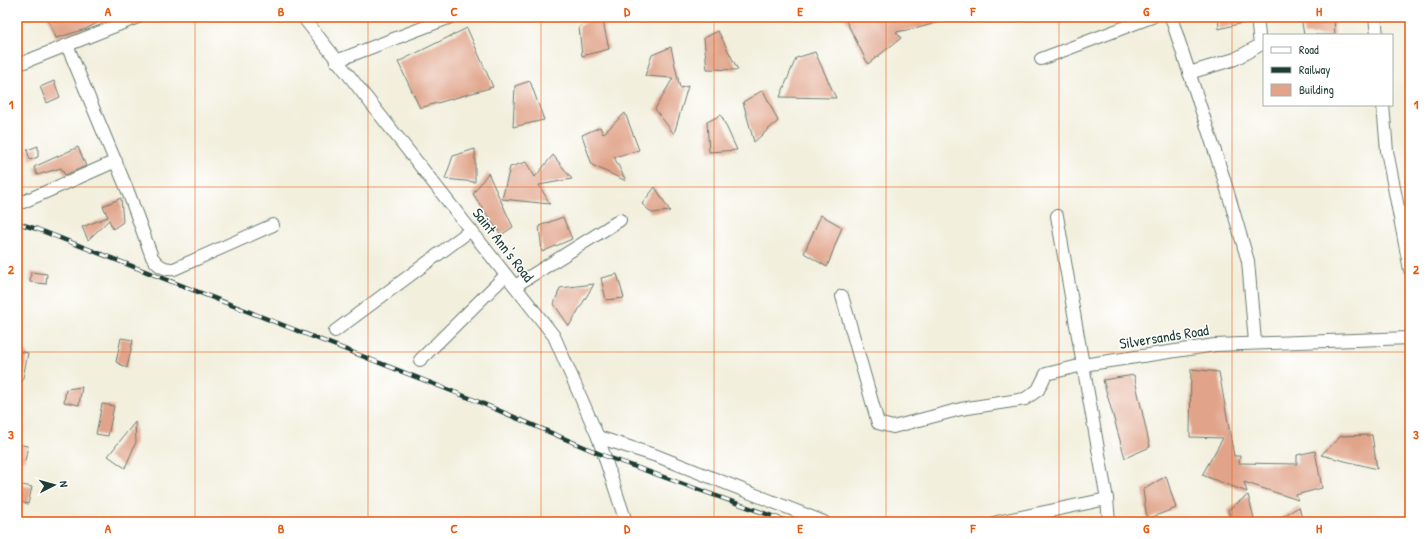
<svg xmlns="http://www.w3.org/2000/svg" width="1427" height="539" viewBox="0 0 1427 539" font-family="'Patrick Hand',sans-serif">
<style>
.building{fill:#e1a48a}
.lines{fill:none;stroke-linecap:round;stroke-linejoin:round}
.street-casing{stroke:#697b6f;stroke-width:14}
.street{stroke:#fff;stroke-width:12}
.rail-casing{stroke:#1f3d34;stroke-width:4.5}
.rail{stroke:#fff;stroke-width:3;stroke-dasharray:9;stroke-linecap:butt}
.grid{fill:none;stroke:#e8590c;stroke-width:1;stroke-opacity:0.55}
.labels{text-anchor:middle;stroke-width:3;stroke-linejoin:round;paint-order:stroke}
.street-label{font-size:15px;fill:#1f3d34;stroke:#fff}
.neatline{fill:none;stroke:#e8590c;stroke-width:1.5}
.grid-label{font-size:13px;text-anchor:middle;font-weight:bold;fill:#e8590c}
</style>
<rect width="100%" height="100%" fill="#fff"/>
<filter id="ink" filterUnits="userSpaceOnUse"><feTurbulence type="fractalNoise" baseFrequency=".025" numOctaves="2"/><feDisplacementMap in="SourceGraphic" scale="8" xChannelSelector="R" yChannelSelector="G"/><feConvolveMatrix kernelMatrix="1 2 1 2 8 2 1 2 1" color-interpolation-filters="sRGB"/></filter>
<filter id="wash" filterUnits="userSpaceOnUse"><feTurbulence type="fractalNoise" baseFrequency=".012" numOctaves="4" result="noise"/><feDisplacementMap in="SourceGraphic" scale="16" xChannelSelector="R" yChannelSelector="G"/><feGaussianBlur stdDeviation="0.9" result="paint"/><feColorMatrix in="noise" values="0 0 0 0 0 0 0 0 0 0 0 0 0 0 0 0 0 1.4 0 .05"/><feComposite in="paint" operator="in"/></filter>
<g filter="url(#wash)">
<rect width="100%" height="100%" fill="#f2efdd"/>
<g id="blocks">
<g class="building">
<polygon points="47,17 108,17 86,29 56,38"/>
<polygon points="593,17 602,17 609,49 582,56 579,27"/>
<polygon points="844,17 947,17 947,20 918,28 896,32 901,38 868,64"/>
<polygon points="1218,17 1250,17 1250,21 1219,29"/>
<polygon points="1301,17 1334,17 1335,35 1304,35"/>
<polygon points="467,28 493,87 420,108 398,62"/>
<polygon points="718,31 738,70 707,69 704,38"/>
<polygon points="671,47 680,88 688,86 674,134 655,109 673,78 645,76 652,55"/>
<polygon points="815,52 836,98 780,97 796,58"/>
<polygon points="54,81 60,97 47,103 40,87"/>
<polygon points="530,81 544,120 513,127 515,86"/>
<polygon points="763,90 778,121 754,142 743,102"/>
<polygon points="625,113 639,150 614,157 626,181 592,165 582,135 600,127 603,134"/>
<polygon points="721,115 737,150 709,152 707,122"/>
<polygon points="38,146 38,157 30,160 27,150"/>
<polygon points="78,147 86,166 65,175 61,168 37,175 34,167"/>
<polygon points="475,149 475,182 445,179 453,156"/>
<polygon points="553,155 572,179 539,185 550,204 502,199 510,167 526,162 535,177"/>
<polygon points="488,173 513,227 501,235 473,194"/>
<polygon points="655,187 670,211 652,213 642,204"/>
<polygon points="121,198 123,222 113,229 109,220 88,240 82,227 108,217 103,206"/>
<polygon points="821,215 842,227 827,267 804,253"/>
<polygon points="563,217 572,239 542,252 539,226"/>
<polygon points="31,272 47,274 46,284 30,282"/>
<polygon points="617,274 624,298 606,300 601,278"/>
<polygon points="594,284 569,326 554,304 560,288"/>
<polygon points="121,338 133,340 127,368 116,362"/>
<polygon points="17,351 28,353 22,382 17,382"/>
<polygon points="1191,369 1219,372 1234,456 1240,456 1239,463 1297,464 1297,455 1315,451 1322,488 1296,495 1298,500 1244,482 1247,492 1202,475 1223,438 1190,437"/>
<polygon points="1134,375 1150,447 1125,458 1103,380"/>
<polygon points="82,387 79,405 64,402 66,389"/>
<polygon points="102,404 114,406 108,436 96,434"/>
<polygon points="135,422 136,442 125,468 108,456"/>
<polygon points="1372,435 1377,469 1321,455 1341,436"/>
<polygon points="17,444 28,446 25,461 17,460"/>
<polygon points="1166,476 1176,508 1147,519 1143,490"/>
<polygon points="17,484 32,487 28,504 17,501"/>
<polygon points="1248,495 1255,522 1231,522 1228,510"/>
<polygon points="1299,507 1303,522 1273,522"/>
</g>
</g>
</g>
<g filter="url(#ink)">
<use href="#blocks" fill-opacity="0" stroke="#697b6f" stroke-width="1"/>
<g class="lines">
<g class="street-casing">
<g id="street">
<polyline points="303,17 554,336 598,437 626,522"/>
<polyline points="1171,17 1223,176 1248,261 1255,342"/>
<polyline points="1375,17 1377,35"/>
<path d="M67,45L129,194L152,257C157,265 164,270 174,269L273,225"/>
<polyline points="1041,59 1152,17"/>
<polyline points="336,61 451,17"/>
<polyline points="17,65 138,17"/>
<polyline points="1189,73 1235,59 1260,45 1257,17"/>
<polyline points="1383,105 1387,151 1410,270"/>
<polyline points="23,202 116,161"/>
<polyline points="515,286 620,220"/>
<polyline points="842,296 878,423 893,427 961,409 1025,399 1038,390 1046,374 1083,365 1057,216"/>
<polyline points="335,331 471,230"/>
<polyline points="420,360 506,275"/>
<polyline points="598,437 657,456 824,522"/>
<polyline points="997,522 1107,499"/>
<polyline points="1109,522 1107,499 1083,365 1215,345 1410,338"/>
</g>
</g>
<use href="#street" class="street"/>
<g class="rail-casing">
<polyline id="rail" points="17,223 37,229 472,399 605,456 789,522"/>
</g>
<use href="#rail" class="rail"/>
</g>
</g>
<path class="grid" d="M195,17V522M368,17V522M541,17V522M714,17V522M886,17V522M1059,17V522M1232,17V522M17,187H1410M17,352H1410"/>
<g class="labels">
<g class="street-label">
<text transform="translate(503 245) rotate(52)" y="5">Saint Ann's Road</text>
<text transform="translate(1164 337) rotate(-9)" y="5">Silversands Road</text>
</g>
</g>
<rect width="1427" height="539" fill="none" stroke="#fff" stroke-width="44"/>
<rect x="1263" y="34" width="130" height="72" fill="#ffffff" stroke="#a5b1ae"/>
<rect x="1271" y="47" width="20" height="6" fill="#ffffff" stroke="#a5b1ae"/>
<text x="1299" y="54" font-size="12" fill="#1f3d34">Road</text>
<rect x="1271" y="67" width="20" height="6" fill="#1f3d34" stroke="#a5b1ae"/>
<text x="1299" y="74" font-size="12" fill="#1f3d34">Railway</text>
<rect x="1271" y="84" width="20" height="12" fill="#e1a48a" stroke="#a5b1ae"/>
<text x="1299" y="94" font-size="12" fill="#1f3d34">Building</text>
<g transform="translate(54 485) rotate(84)" stroke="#ffffff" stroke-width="3" paint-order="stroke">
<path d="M0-3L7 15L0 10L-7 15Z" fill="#1f3d34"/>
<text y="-6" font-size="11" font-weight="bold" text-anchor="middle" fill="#1f3d34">N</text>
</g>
<rect x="22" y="22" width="1383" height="495" class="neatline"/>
<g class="grid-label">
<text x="108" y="16">A</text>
<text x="281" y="16">B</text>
<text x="454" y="16">C</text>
<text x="627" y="16">D</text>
<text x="800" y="16">E</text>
<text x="973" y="16">F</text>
<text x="1146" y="16">G</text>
<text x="1319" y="16">H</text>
<text x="11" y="109">1</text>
<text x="1416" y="109">1</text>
<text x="11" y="274">2</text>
<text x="1416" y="274">2</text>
<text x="11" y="439">3</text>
<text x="1416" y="439">3</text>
<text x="108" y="533">A</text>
<text x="281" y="533">B</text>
<text x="454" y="533">C</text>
<text x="627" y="533">D</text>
<text x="800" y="533">E</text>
<text x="973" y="533">F</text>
<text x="1146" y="533">G</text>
<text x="1319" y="533">H</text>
</g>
</svg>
